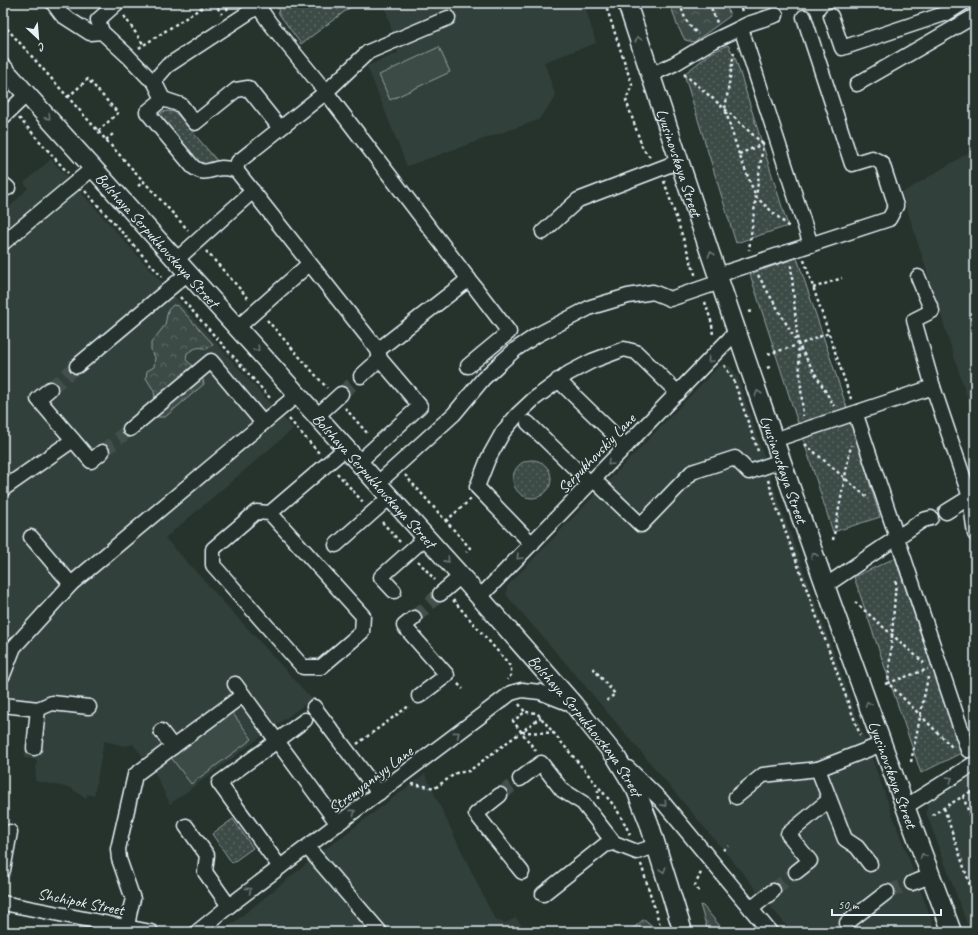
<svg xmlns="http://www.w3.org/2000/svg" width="978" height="935" viewBox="0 0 978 935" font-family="Caveat,sans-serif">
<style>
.built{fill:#333f3a}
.green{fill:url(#green-dots);stroke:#939ea0}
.forest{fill:url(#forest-crowns);stroke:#939ea0}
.pitch{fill:#3e4b47;stroke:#939ea0}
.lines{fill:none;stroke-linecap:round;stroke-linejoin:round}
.minor-tunnel{stroke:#43504b;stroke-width:14;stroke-dasharray:14 7;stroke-linecap:butt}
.minor-casing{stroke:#e8f1f8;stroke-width:17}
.major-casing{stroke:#e8f1f8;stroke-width:21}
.path{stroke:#e8f1f8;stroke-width:2.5;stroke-dasharray:3 3;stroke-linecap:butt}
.minor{stroke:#26332d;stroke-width:14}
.major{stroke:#26332d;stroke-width:18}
.oneway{stroke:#6a7674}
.labels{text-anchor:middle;stroke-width:3.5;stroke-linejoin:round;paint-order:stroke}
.street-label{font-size:16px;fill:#e8f1f8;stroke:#26332d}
</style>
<defs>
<pattern id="green-dots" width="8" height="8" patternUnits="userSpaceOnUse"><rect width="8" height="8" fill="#3e4b47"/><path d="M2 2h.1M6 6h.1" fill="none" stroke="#5a6562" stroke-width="1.8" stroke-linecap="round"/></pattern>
<pattern id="forest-crowns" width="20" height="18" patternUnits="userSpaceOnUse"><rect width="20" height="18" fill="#3e4b47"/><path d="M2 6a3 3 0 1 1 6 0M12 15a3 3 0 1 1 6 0" fill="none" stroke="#5a6562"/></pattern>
</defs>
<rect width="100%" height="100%" fill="#26332d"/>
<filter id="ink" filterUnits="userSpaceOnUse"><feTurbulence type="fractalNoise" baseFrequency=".025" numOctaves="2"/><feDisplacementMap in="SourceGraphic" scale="8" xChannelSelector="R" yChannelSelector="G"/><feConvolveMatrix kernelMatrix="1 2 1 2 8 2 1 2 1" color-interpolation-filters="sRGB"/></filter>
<g filter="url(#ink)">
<g class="built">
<polygon points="384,3 584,3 596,43 544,62 556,97 538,120 407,166 367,66 398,53"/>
<polygon points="975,149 975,422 902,193"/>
<polygon points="51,159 293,429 165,538 312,699 170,804 153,769 133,744 125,746 104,741 94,796 87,794 86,799 71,788 35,781 37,760 24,758 29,716 3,713 3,214 28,188 24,183"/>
<polygon points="724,364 727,365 731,367 738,378 778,499 895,822 936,932 792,932 647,759 575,674 508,597 506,593 507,587 509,584 718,367"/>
<polygon points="975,772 975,932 970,932 926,812 928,802 931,799"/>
<polygon points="425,774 447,821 495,920 505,923 516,918 527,932 222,932 320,853"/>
</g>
<g class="green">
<polygon points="280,3 360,3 357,5 352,6 301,44 279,14 278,8"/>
<polygon points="728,45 735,57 788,226 736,243 684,74 711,53"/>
<polygon points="167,111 174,112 179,116 219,163 211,167 198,164 157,116 162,112"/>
<polygon points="797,258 847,408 880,517 833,532 750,274"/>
<circle cx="532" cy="479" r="19"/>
<polygon points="895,558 961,753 921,773 854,577"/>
<polygon points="233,819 253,848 232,863 212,834"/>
</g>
<g class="forest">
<polygon points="670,3 726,3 730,16 694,42 685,40 677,25"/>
<path d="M173,305L178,306L213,344L207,349C198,346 195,348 187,353L186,360C196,369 201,369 204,384L165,417H158L153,411L151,405L155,398L154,391L146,378L147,371L154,367L155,357L151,350V343L165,325L168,310Z"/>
<polygon points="700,905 703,906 725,932 708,932"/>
<polygon points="644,919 656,929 657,932 629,932"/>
</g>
<g class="pitch">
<polygon points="439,47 450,72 390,100 379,75"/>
<polygon points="231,711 252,739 191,784 170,756"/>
</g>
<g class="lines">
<g class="minor-tunnel">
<polyline points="50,389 77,366"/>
<polyline points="341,394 361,376"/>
<polyline points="102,452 130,429"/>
<polyline points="414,618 440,594"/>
<polyline points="500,795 520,779"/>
<polyline points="773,891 796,872"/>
<polyline points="887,892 912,883"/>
</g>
<g class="minor-casing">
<g id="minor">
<polyline points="53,3 62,15 90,33 102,32"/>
<polyline points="117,3 98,20 102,32 128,56 148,77 154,81"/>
<polyline points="256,3 269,22 326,92 509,332 468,366"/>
<path d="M263,3L167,66L154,81L163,99L147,112L193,167C206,176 209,169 222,168C227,168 231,169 236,170L378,350L380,359L420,406L359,462"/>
<polyline points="831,16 842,48 947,13 963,3"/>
<polyline points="741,28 811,245"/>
<polyline points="650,75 674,64 709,43 732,32 748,24 776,15"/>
<polyline points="857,84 973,17"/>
<polyline points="163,99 181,105 195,123 236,90 248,88 280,128"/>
<polyline points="3,117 27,94"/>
<polyline points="236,170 238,162 326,92 368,52 448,18"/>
<polyline points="3,184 8,188"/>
<polyline points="543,232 578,200 680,161"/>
<polyline points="3,243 93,168"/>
<polyline points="176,260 253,191"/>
<polyline points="718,275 889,219 896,206 882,163 872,158 852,164 804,17"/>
<polyline points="237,328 309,264"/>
<polyline points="378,350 469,279"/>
<polyline points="77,366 188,273"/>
<polyline points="361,376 380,359"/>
<polyline points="558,380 626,446"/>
<polyline points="933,387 970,497 975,534"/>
<polyline points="50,389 38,399 91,461 102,452"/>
<polyline points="856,415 968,750"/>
<polyline points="317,416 341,394"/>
<polyline points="528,423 590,483"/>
<polyline points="130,429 211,361 263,423"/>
<polyline points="774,440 933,387 914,320 932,311 918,277"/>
<polyline points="594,480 641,525 692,472 735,458 749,472 781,461"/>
<polyline points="378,483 454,414 483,379 499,364 516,349 537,335 591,307 628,296 653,292 670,299 720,282"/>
<polyline points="3,489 73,440"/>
<polygon points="256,512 270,513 363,616 362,632 321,667 303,667 213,565 213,549"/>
<polyline points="946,512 975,494"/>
<polyline points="270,513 346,448"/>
<polyline points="31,537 71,584 298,394"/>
<polyline points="532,544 477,487 488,459 503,432 518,414 534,399 569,373 592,361 624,349 636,352 678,393"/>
<polyline points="336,545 390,497"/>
<polyline points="825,586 923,520 931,518"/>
<polyline points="394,591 381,577 426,537"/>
<polyline points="440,594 461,576"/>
<polyline points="480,597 737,331"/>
<polyline points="414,618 404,626 447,675 419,696"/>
<polyline points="3,675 14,647 71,584"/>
<polyline points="235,684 338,824"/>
<polyline points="3,705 38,709 52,703 89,707"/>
<polyline points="314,707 379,793"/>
<polyline points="161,731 173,747"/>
<polyline points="34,748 38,709"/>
<polyline points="628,768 661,800 770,932"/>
<polyline points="520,779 541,763 562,790 583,803 614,843"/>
<polyline points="500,795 476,814 522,872"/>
<polyline points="736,797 763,775 818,769"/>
<polyline points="905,807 975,763"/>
<polyline points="186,826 207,855 205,872 229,906"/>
<polyline points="307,847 380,932"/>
<polyline points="870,864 857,847 845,839 818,769 882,744"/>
<polyline points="280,867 219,783 277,741 305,720"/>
<polyline points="3,870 10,832"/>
<polyline points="796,872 810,861 788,834 829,800"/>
<polyline points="912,883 931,876"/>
<polyline points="543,894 605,845 614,843 637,852 656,846"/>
<polyline points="3,903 151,932"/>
<polyline points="751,909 773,891"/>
<polyline points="847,923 887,892"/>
<polyline points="127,927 130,910 133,899 119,859 118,849 135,775 243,695"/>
<polyline points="197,932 229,906 267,877 511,693 522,690 540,692 573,705"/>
</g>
</g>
<g class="major-casing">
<g id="major">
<path id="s1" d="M627,3C729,315 836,625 952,932"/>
<path id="s2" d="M3,68L461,576L574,705L616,757L636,790L649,823L683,932"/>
</g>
</g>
<g class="path">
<polyline points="214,3 222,14"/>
<polyline points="223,3 228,10"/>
<polyline points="605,3 632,85 626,100 643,149 651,158"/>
<path d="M681,3C682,15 688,26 698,34"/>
<polyline points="709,3 718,25"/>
<polyline points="738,3 742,11"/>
<polyline points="124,16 144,45"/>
<polyline points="3,24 106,140 188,230"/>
<polyline points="139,48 209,3"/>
<polyline points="734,52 725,109 739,154 756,197 788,226 790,228"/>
<polyline points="684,74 725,109 763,144"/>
<polyline points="68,97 88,79 118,113 98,131"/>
<polyline points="19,118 68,173"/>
<polyline points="106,140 113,134"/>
<polyline points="739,154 763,144 749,250"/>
<polyline points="664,181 696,277"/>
<polyline points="138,186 144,182"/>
<polyline points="85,191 162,277"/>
<polyline points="206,251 249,299"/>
<polyline points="804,260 851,399"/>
<polyline points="791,265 798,345 803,416"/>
<polyline points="758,275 834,406"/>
<polyline points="813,288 842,278"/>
<polyline points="180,297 271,399"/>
<polyline points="705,302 712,324 713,336"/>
<polyline points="749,312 753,311"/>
<polyline points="267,320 327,388"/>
<polyline points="768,354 798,345 829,333"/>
<polyline points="724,365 734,381 759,454"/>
<polyline points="767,368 772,366"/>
<polyline points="345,408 368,434"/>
<polyline points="289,419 319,453"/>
<polyline points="805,444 869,499"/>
<polyline points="337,473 363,502"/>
<polyline points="405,475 470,548 466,552"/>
<polyline points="768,480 778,511 860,735"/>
<polyline points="446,521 471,499"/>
<polyline points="382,522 400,542"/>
<polyline points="833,540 851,445"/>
<polyline points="418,561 435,580"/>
<polyline points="896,581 892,635 888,683 928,669"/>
<polyline points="453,600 508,663 511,668 511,675 507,680"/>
<polyline points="855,602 924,663"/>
<polyline points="593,668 615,694 605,702"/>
<polyline points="458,684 463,689"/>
<polyline points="885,684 888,683 952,747"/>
<polyline points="519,704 525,712"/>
<polyline points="522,732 553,733"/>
<polyline points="357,744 410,705"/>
<polyline points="536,751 513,721 525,712 537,713 616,808 626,826 630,835"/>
<polyline points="911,762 928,677"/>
<polyline points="412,784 435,788 456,773 469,771 541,717"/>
<polyline points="963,796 975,830"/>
<polyline points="598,799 598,788"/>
<polyline points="944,808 975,900"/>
<polyline points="932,815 975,789"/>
<polyline points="723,850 728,846"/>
<polyline points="641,864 662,932"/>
<polyline points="699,891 695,886 702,870"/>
</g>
<use href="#minor" class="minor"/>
<use href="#major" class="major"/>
</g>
<defs><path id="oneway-chevron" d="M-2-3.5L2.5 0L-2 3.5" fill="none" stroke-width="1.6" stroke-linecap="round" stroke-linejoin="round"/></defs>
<g class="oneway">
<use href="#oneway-chevron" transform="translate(638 39) rotate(-108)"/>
<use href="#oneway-chevron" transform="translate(48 117) rotate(48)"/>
<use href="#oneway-chevron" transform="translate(711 254) rotate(-109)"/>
<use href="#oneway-chevron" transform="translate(257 349) rotate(48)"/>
<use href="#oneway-chevron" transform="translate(710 360) rotate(134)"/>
<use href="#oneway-chevron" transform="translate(758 393) rotate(-109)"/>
<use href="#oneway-chevron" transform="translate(610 463) rotate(134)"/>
<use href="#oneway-chevron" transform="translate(814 555) rotate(-109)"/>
<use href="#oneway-chevron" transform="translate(519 557) rotate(134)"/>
<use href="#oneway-chevron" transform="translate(447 560) rotate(48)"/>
<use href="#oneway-chevron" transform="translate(868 704) rotate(-110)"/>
<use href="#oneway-chevron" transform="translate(457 734) rotate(-37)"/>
<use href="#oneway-chevron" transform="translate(950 779) rotate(-32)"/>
<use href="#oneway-chevron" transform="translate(664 804) rotate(49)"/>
<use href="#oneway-chevron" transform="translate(353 812) rotate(-37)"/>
<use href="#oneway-chevron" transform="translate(923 856) rotate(-111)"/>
<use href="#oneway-chevron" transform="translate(663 870) rotate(73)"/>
<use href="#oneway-chevron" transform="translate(249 890) rotate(-37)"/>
</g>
</g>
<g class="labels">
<g class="street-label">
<text dy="6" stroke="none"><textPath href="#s1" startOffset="168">Lyusinovskaya Street</textPath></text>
<text dy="6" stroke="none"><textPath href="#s2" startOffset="231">Bolshaya Serpukhovskaya Street</textPath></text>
<text transform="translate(596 453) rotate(-46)" y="6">Serpukhovskiy Lane</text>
<text dy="6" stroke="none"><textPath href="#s1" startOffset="492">Lyusinovskaya Street</textPath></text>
<text dy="6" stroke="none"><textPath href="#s2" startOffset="555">Bolshaya Serpukhovskaya Street</textPath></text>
<text dy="6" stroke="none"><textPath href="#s2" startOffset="879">Bolshaya Serpukhovskaya Street</textPath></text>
<text dy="6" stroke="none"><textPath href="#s1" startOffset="816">Lyusinovskaya Street</textPath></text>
<text transform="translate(370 779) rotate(-37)" y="6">Stremyannyy Lane</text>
<text transform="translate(81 901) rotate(11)" y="6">Shchipok Street</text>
</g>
</g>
<rect width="978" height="935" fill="none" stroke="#26332d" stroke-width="16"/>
<rect x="8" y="8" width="962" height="919" fill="none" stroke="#e8f1f8" stroke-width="1.5" filter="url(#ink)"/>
<g transform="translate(38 38) rotate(154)" stroke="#26332d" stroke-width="3" paint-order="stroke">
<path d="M0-3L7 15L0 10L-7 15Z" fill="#e8f1f8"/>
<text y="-6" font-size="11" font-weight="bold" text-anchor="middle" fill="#e8f1f8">С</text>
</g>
<path d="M832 909v6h109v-6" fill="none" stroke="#e8f1f8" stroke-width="2"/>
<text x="838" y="909" font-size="12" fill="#e8f1f8" stroke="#26332d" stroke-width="3" paint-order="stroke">50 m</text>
</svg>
